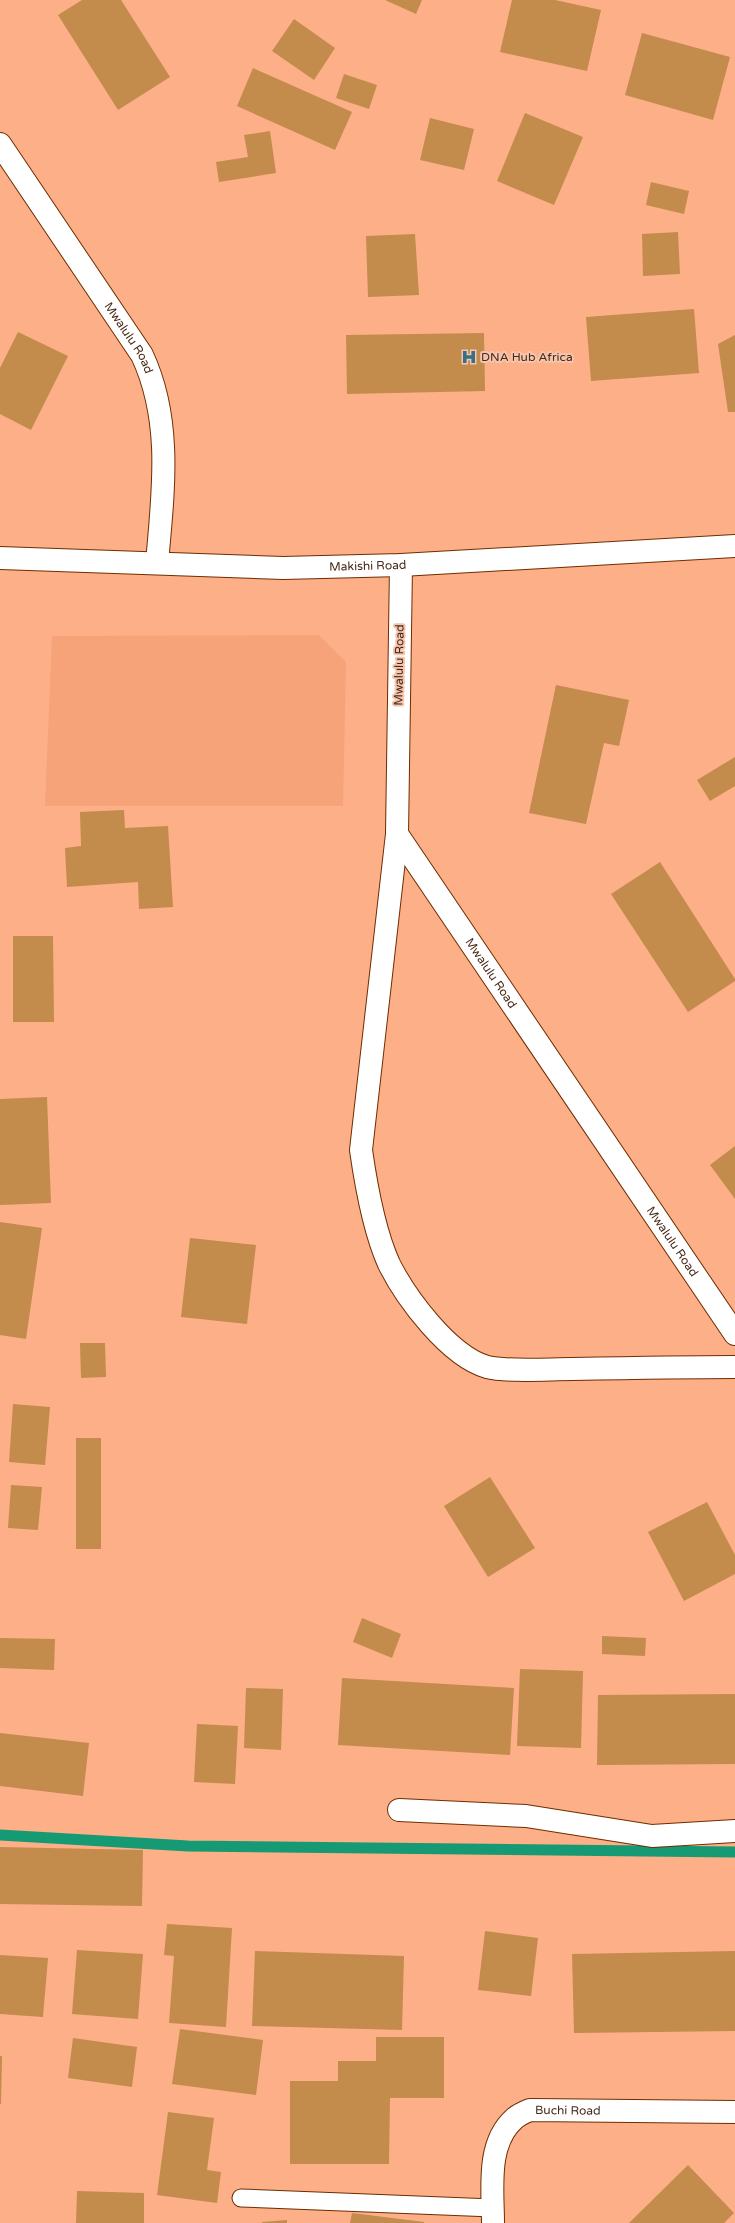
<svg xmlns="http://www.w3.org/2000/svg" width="735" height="2223" viewBox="0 0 735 2223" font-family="'Varela Round',sans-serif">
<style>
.built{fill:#f7a379}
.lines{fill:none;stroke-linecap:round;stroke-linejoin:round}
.stream{stroke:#169a73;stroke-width:11}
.building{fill:#c38b4c}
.lane-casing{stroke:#6e2d00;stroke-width:19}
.street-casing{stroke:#6e2d00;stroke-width:24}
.secondary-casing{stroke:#6e2d00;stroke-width:24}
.lane{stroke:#fff;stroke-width:17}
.street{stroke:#fff;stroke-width:22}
.secondary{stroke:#fff;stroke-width:22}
.labels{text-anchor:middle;stroke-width:4;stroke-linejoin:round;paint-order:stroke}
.street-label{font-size:12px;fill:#482919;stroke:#f5c5ae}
.poi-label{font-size:12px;fill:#482919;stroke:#f5c5ae;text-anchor:start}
</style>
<rect width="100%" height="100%" fill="#fdaf88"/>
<polygon class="built" points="319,635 346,662 343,806 45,806 52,636"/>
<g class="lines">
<polyline class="stream" points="0,1835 188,1846 735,1852"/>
</g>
<g class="building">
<polygon points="82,0 121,0 170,77 118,110 58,15"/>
<polygon points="385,0 422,0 416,14"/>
<polygon points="512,0 555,0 601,10 587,71 500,52"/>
<polygon points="294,19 335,48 314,80 272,51"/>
<polygon points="642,33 730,57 713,120 625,95"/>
<polygon points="253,68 352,112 335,150 237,106"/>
<polygon points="344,74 377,85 369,109 336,98"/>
<polygon points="525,113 583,137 554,205 497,181"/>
<polygon points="430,118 474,129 464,170 420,160"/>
<polygon points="270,131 276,173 219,182 216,162 248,157 244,135"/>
<polygon points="651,182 689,191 684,214 646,205"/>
<polygon points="678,232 680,274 643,276 642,234"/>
<polygon points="415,234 419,295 368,297 366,236"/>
<polygon points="694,309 699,373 591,381 586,317"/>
<polygon points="18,332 68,356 31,430 0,414 0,368"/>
<polygon points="484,333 485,391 347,394 346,335"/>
<polygon points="735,335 735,412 728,412 718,344"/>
<polygon points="556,685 629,700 619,746 604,743 586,824 529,813"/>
<polygon points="735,757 735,786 710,801 697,780"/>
<polygon points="124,810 125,828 168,826 173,907 139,909 138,882 67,887 65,848 81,846 80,812"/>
<polygon points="660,862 735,979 735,981 688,1012 611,894"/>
<polygon points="13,936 53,936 54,1022 13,1022"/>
<polygon points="47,1097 51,1203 0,1205 0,1099"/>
<polygon points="735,1146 735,1199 710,1165"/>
<polygon points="0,1222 42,1228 26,1339 0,1335"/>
<polygon points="190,1238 256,1245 247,1324 181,1317"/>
<polygon points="80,1343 105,1343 106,1377 81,1378"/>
<polygon points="13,1404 50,1407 45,1465 9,1462"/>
<rect x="76" y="1438" width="25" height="111"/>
<polygon points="490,1477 535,1548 488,1577 444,1506"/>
<polygon points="11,1485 42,1487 38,1530 8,1528"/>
<polygon points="707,1502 735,1555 735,1574 684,1601 648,1532"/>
<polygon points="362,1618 401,1634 392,1658 353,1642"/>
<polygon points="602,1636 646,1638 645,1656 602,1654"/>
<polygon points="0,1638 55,1639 54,1670 0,1668"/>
<polygon points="520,1669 583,1671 581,1748 517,1746"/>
<polygon points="342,1678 514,1688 510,1755 338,1745"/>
<polygon points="246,1688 283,1689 281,1750 244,1748"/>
<polygon points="735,1694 735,1764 597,1765 598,1695"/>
<polygon points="197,1724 238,1726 235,1784 194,1782"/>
<polygon points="0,1733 89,1743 83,1796 0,1786"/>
<polygon points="0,1847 143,1850 142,1906 0,1904"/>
<polygon points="167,1924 232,1928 226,2027 169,2023 174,1956 164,1955"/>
<polygon points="485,1931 538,1938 531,1996 478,1990"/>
<polygon points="77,1950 143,1954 138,2019 72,2014"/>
<polygon points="255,1951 404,1956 402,2030 252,2026"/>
<polygon points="735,1951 735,2031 574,2033 572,1954"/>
<polygon points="0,1955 48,1958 43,2017 0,2014"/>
<polygon points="180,2029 263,2040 256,2095 172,2084"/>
<polygon points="376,2037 444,2037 444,2098 390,2098 389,2164 290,2164 290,2081 338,2081 338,2061 376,2061"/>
<polygon points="73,2038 137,2047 132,2087 68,2078"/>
<polygon points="0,2056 2,2056 1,2104 0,2104"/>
<polygon points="168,2112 214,2118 207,2170 221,2172 217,2203 157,2195"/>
<polygon points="688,2165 734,2213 724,2223 629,2223"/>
<polygon points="77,2191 144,2193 144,2223 76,2223"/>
<polygon points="352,2213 424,2222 424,2223 350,2223"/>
<polygon points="287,2220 287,2223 262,2223 262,2222"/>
</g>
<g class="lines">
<g class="lane-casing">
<polyline id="lane" points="241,2198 493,2208"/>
</g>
<g class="street-casing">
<g id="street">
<path id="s1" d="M0,144L142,355C173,421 163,493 157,563"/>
<path id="s2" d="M401,565L397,834L735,1334"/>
<path d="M397,834L361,1150C366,1185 374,1231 389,1264C406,1298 449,1356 487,1367C508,1372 549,1369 572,1369C626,1368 681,1367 735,1367"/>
<polyline points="399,1810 526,1816 652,1836 735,1831"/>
<path id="s3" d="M493,2223C493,2190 486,2144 514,2119C518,2115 525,2112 530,2110L735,2112"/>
</g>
</g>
<g class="secondary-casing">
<g id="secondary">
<path id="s4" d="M0,558L283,568L401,565L735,546"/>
</g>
</g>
<use href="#lane" class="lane"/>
<use href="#street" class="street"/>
<use href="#secondary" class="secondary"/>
</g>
<defs>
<g id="hospital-bare" transform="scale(1.2)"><path d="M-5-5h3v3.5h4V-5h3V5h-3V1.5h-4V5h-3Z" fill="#357088" stroke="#f5c5ae" stroke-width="2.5" paint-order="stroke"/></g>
</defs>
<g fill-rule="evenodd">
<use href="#hospital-bare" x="469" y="357"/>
</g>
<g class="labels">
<g class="street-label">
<text dy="4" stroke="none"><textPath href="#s1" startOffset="233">Mwalulu Road</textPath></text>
<text dy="4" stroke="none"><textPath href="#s4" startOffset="368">Makishi Road</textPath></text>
<text transform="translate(399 665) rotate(-89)" y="4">Mwalulu Road</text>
<text dy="4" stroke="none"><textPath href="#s2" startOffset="437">Mwalulu Road</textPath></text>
<text dy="4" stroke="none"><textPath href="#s2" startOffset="761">Mwalulu Road</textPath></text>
<text dy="4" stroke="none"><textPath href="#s3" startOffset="166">Buchi Road</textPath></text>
</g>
<g class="poi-label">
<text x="481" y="361">DNA Hub Africa</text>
</g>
</g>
</svg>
